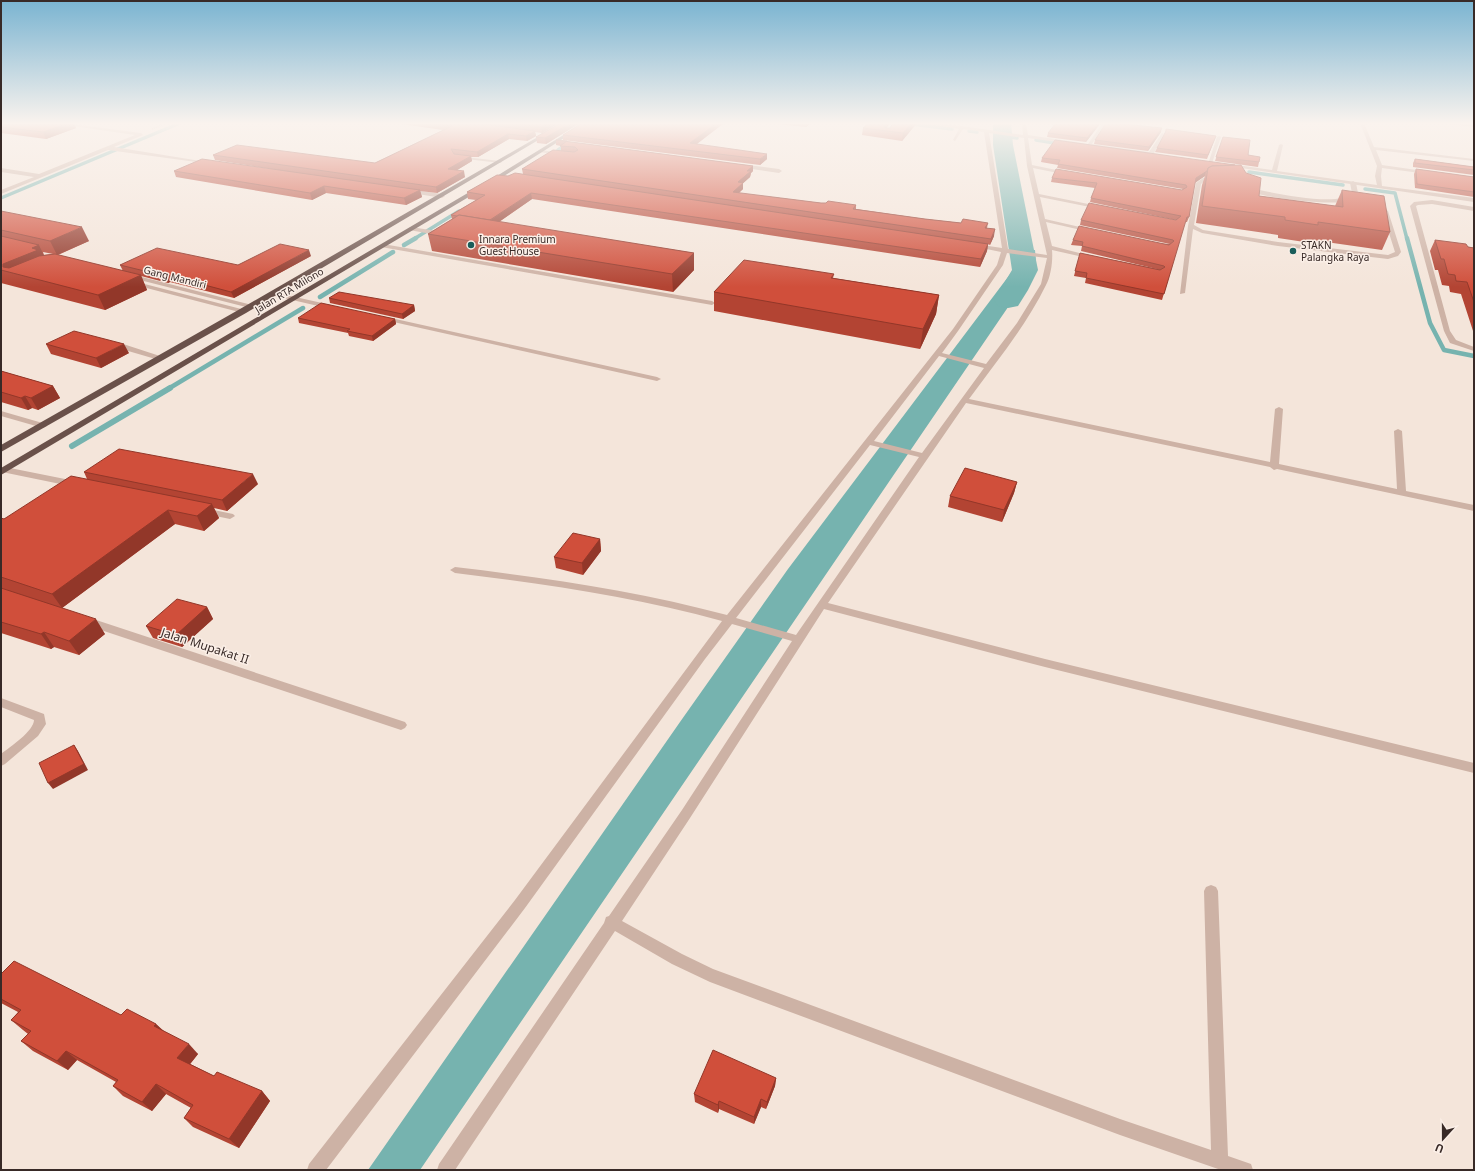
<svg xmlns="http://www.w3.org/2000/svg" width="1475" height="1171" viewBox="0 0 1475 1171" font-family="'Noto Sans',sans-serif">
<style>
.water{fill:#76b3af}
.lines{fill:none;stroke-linecap:round;stroke-linejoin:round}
.stream-far2{stroke:#76b3af;stroke-width:3.5}
.stream-far1{stroke:#76b3af;stroke-width:4.5}
.stream{stroke:#76b3af;stroke-width:6}
.river{fill:#76b3af;fill-rule:evenodd}
.path{stroke:#b99c8f;stroke-width:1.5;stroke-dasharray:1 1;stroke-linecap:butt}
.service{fill:#cdb2a5;fill-rule:evenodd}
.minor{fill:#cdb2a5;fill-rule:evenodd}
.trunk{fill:#6a514a;fill-rule:evenodd}
.wall{fill:#b34433;fill-rule:evenodd}
.shaded-wall{fill:#923729}
.building{fill:#d04f3b;stroke:#923729}
.poi-dot{fill:#195d5a;stroke:#fbefe7;stroke-width:1.5}
.labels{text-anchor:middle;stroke-width:3;stroke-linejoin:round;paint-order:stroke}
.far-poi-label{font-size:10px;fill:#382a27;stroke:#fbefe7;text-anchor:start}
.far-street-label{font-size:10px;fill:#382a27;stroke:#fbefe7}
.street-label{font-size:12px;fill:#382a27;stroke:#fbefe7}
</style>
<rect width="100%" height="100%" fill="#f4e5da"/>
<polygon class="water" points="1015,249 1035,250 1036,261 1034,269 420,1170 368,1170 680,722 788,569 1014,269"/>
<g class="lines">
<g class="stream-far2">
<polyline points="903,123 952,129"/>
<polyline points="969,131 977,132"/>
<polyline points="996,135 1017,138"/>
<polyline points="1036,140 1061,144"/>
<polyline points="558,150 564,146"/>
<polyline points="1249,172 1343,185"/>
<polyline points="1365,189 1395,193 1407,239"/>
<polyline points="1,198 180,123"/>
<polyline points="414,239 459,211"/>
</g>
<g class="stream-far1">
<polyline points="1407,238 1430,323 1444,350 1474,356"/>
<polyline points="404,245 416,238"/>
<polyline points="320,297 393,252"/>
<polyline points="168,389 303,308"/>
</g>
<polyline class="stream" points="72,446 170,388"/>
<polygon class="river" points="993,123 1011,123 1013,145 1038,270 1028,290 1018,306 1008,308 998,306 994,300 1012,270 993,145"/>
<polyline class="path" points="152,129 167,123"/>
<g class="service">
<polygon points="456,156 500,161 502,162 500,163 458,158"/>
<polygon points="1218,176 1220,179 1206,180 1201,184 1194,225 1203,230 1278,242 1388,255 1395,252 1382,211 1385,209 1388,211 1401,252 1398,256 1388,259 1278,246 1202,233 1193,229 1185,293 1180,294 1188,226 1196,183 1203,178"/>
<path d="M1353,181L1356,183L1358,193C1355,197 1353,199 1348,201C1331,206 1259,198 1244,189L1247,187C1267,192 1339,208 1352,193L1350,183Z"/>
<polygon points="1432,200 1474,207 1474,211 1432,204 1418,205 1416,206 1450,331 1456,340 1474,347 1474,351 1450,343 1444,331 1410,206 1414,202"/>
<polygon points="411,227 443,232 446,234 443,236 409,230 409,228"/>
<polygon points="383,244 712,301 715,303 712,305 381,247 380,246"/>
<polygon points="133,281 245,310 246,311 243,313 131,284 130,283"/>
<polygon points="5,467 75,481 79,484 75,487 2,472 1,470"/>
<polygon points="204,508 233,514 235,516 230,519 201,513 199,511"/>
<path d="M1,698L44,714L46,724L38,736L5,764L1,766V754C10,747 34,731 34,720L1,707Z"/>
</g>
<g class="minor">
<polygon points="52,123 64,123 141,133 143,135 114,147 213,163 211,164 108,150 1,194 1,190 34,177 1,172 1,168 39,174 135,135"/>
<path d="M925,123L962,126L1023,135L1022,123H1026L1028,135L1088,144L1102,124L1104,125L1092,144L1149,152L1162,133L1164,134L1154,153L1169,156L1167,157L1028,138L1032,165L1071,173L1068,175L1033,168L1039,194L1103,207L1100,209L1040,197L1045,219L1093,230L1090,232L1046,222L1052,246L1095,257L1092,259L1052,250C1053,260 1051,276 1046,285C1026,326 996,362 969,399L1270,462L1275,409L1279,407L1283,409L1279,464L1397,489L1394,431L1398,429L1402,431L1406,491L1474,505V511L1277,469L1274,470L1270,467L966,403L828,603L1045,659L1474,763V773L1045,667L824,609L690,818L622,921L682,954L713,969L1120,1119L1211,1150L1204,891L1206,887L1211,885L1216,887L1218,891L1228,1156L1251,1164L1253,1170H1221L1120,1135L710,982L672,964L615,931L455,1170H437L439,1164L604,923L606,917L609,916L682,810L792,641L732,624L705,659L525,908L326,1170H307L309,1164L515,900L722,621C635,597 545,584 455,573L450,570L455,567C547,578 638,591 727,615L953,329L997,265L1001,252L972,246L975,244L1002,248L984,132L963,129L955,141L953,140L959,129ZM989,133L1024,138L1027,166L1047,255L1008,249ZM1007,253L1047,258L1041,284L1017,323L986,364L942,353L958,331L1003,265ZM939,356L984,368L922,453L874,441ZM870,445L919,457L796,635L736,618Z"/>
<polygon points="1360,123 1364,123 1374,147 1474,159 1474,161 1376,150 1382,165 1431,172 1428,174 1382,168 1381,176 1382,186 1474,198 1474,202 1227,166 1230,164 1272,170 1279,145 1281,144 1283,145 1277,171 1377,185 1375,176 1377,166"/>
<polygon points="1446,123 1474,125 1474,127 1448,124"/>
<polygon points="1219,136 1221,137 1212,163 1208,164 1217,137"/>
<polygon points="540,150 563,153 565,154 563,155 538,152"/>
<polygon points="740,164 779,169 782,171 779,173 738,167"/>
<polygon points="408,189 442,194 445,196 442,198 406,192 405,191"/>
<polygon points="130,274 252,305 253,306 250,308 128,277 128,275"/>
<polygon points="273,292 331,305 334,307 331,309 271,295 271,293"/>
<polygon points="382,316 657,377 661,379 657,381 380,319 380,317"/>
<polygon points="111,342 117,342 166,358 159,360 111,346"/>
<polygon points="1,411 46,424 47,426 43,428 1,416"/>
<polygon points="87,617 405,722 407,725 405,728 401,730 83,624 82,621 83,618"/>
</g>
<g class="trunk">
<polygon points="562,123 567,123 246,313 1,452 1,445 240,309"/>
<polygon points="583,123 588,123 504,176 1,475 1,468 500,174"/>
</g>
</g>
<g class="wall">
<polygon points="1,123 89,123 85,124 74,123 76,128 46,139 1,133"/>
<polygon points="394,123 559,123 542,133 535,132 536,136 527,141 509,139 478,157 471,157 472,161 457,170 465,177 437,193 420,191 422,197 406,205 326,193 312,200 176,177 174,171 271,169 215,160 213,155 375,163 443,130"/>
<polygon points="560,123 580,123 546,144 537,143 536,137"/>
<polygon points="582,123 724,123 697,144 767,159 760,165 563,140 563,135"/>
<polygon points="767,123 811,123 806,127"/>
<polygon points="893,123 917,123 902,141 862,135 863,128 890,128"/>
<polygon points="1099,125 1086,142 1047,137 1048,133"/>
<polygon points="1166,129 1216,136 1207,159 1155,152 1157,148 1165,133"/>
<polygon points="1161,132 1148,151 1094,144 1095,140"/>
<polygon points="1223,137 1259,162 1258,167 1215,161"/>
<polygon points="556,140 753,166 753,171 751,173 750,177 743,183 743,189 739,193 821,203 856,205 856,209 925,219 961,223 988,223 987,228 994,236 990,245 988,244 987,251 980,267 532,199 499,222 694,253 694,270 673,292 432,251 428,234 452,219 451,215 476,200 468,199 467,192 508,176 523,174 522,169 561,151 561,146 556,145"/>
<polygon points="1042,158 1235,165 1259,196 1335,206 1342,190 1390,232 1382,250 1312,240 1311,243 1278,238 1278,235 1196,223 1202,185 1205,176 1195,182 1189,217 1187,222 1185,222 1162,300 1085,283 1086,278 1074,276 1080,253 1161,270 1081,251 1082,246 1071,245 1073,240 1170,244 1080,225 1081,220 1176,220 1090,202 1091,198 1095,188 1051,182 1052,178 1182,190 1183,189 1057,168 1058,165 1041,162"/>
<polygon points="1415,159 1474,167 1474,175 1413,167 1413,163"/>
<polygon points="1416,169 1474,177 1474,197 1415,188 1414,174"/>
<path d="M1,211L89,241L58,255L123,271L120,265H238L311,256L234,298L170,282L168,283L141,276L147,290L105,310L1,283ZM43,252L53,254L44,255Z"/>
<polygon points="1435,240 1474,248 1474,334 1461,294 1450,292 1449,286 1442,285 1438,270 1435,270 1430,251"/>
<polygon points="834,274 833,278 939,295 936,314 920,349 714,311 714,292"/>
<polygon points="329,298 414,305 415,311 403,319 330,303"/>
<polygon points="298,318 395,319 396,324 373,341 349,336 348,333 299,323"/>
<polygon points="46,344 129,353 101,368 51,354"/>
<polygon points="1,371 53,386 60,398 38,410 32,408 28,410 1,402"/>
<polygon points="84,472 258,484 227,511 214,508 219,518 204,531 175,524 62,608 105,634 79,655 54,647 51,649 1,633 1,518 4,519 87,479"/>
<polygon points="1017,482 1014,493 1002,522 948,507 950,496"/>
<polygon points="600,539 601,551 583,575 556,568 554,557"/>
<polygon points="207,607 213,619 182,647 153,638 146,626"/>
<polygon points="1,974 121,1015 156,1024 163,1031 198,1054 190,1064 214,1076 262,1091 270,1101 239,1148 193,1127 184,1118 191,1108 166,1094 152,1111 123,1096 113,1086 116,1082 77,1060 68,1070 33,1051 21,1041 28,1034 23,1030 11,1020 18,1012 1,1003"/>
<polygon points="776,1078 775,1086 766,1109 761,1107 754,1124 719,1109 718,1113 695,1102 694,1094"/>
</g>
<g class="shaded-wall">
<polygon points="69,123 73,123 76,128 46,139 43,132"/>
<polygon points="549,123 559,123 542,133 541,127"/>
<polygon points="571,123 580,123 546,144 545,138"/>
<polygon points="717,123 724,123 691,148 690,143"/>
<polygon points="806,123 811,123 806,127"/>
<polygon points="887,123 890,123 885,131 884,126"/>
<polygon points="912,123 917,123 902,141 903,133"/>
<polygon points="1099,123 1100,123 1099,125 1086,142 1087,138"/>
<polygon points="1162,128 1161,132 1148,151 1149,147"/>
<polygon points="535,131 536,136 527,141 526,136"/>
<polygon points="508,134 509,139 478,157 477,152"/>
<polygon points="767,154 767,159 760,165 760,159"/>
<polygon points="471,156 472,161 449,175 448,169"/>
<polygon points="753,166 753,171 751,173 750,177 738,188 738,182 747,171"/>
<polygon points="464,171 465,177 437,193 436,187"/>
<polygon points="1206,171 1205,176 1195,183 1196,178"/>
<polygon points="743,183 743,189 733,198 733,192"/>
<polygon points="324,186 326,193 312,200 310,193"/>
<polygon points="420,190 422,197 406,205 404,198"/>
<polygon points="531,193 532,199 490,228 488,222"/>
<polygon points="82,227 89,241 57,255 50,241"/>
<polygon points="995,229 994,236 990,245 991,239"/>
<polygon points="988,244 987,251 980,267 981,259"/>
<polygon points="39,245 46,260 20,275 3,267 3,264 32,248"/>
<polygon points="309,250 311,256 234,298 231,292"/>
<polygon points="694,253 694,270 673,292 672,274"/>
<polygon points="141,275 147,290 105,310 98,295"/>
<polygon points="167,275 170,282 168,283 165,276"/>
<polygon points="939,295 936,314 920,349 923,329"/>
<polygon points="414,305 415,311 403,319 402,314"/>
<polygon points="395,319 396,324 373,341 372,336"/>
<polygon points="124,344 129,353 101,368 96,358"/>
<polygon points="53,386 60,398 38,410 31,398"/>
<polygon points="25,396 32,408 28,410 21,398"/>
<polygon points="253,474 258,484 227,511 222,500"/>
<polygon points="1017,482 1014,493 1002,522 1004,510"/>
<polygon points="212,504 219,518 204,531 197,516"/>
<polygon points="168,510 175,524 62,608 52,594"/>
<polygon points="600,539 601,551 583,575 582,563"/>
<polygon points="207,607 213,619 182,647 176,635"/>
<polygon points="96,619 105,634 79,655 69,641"/>
<polygon points="44,632 54,647 51,649 41,634"/>
<polygon points="74,745 78,751 88,770 53,789 48,783"/>
<polygon points="156,1024 166,1033 154,1026"/>
<polygon points="189,1044 198,1054 187,1068 177,1058"/>
<polygon points="66,1051 77,1060 68,1070 57,1061"/>
<polygon points="776,1078 775,1086 766,1109 767,1102"/>
<polygon points="156,1084 166,1094 152,1111 142,1102"/>
<polygon points="262,1091 270,1101 239,1148 229,1139"/>
<polygon points="761,1099 761,1107 754,1124 754,1117"/>
<polygon points="719,1101 719,1109 718,1113 718,1105"/>
</g>
<g class="building">
<polygon points="1,123 69,123 43,132 1,127"/>
<polygon points="428,123 476,123 535,131 526,136 508,134 477,152 451,149 454,154 471,156 448,169 464,171 436,187 213,155 237,145 375,163 452,126"/>
<polygon points="509,123 549,123 541,127"/>
<polygon points="561,123 571,123 545,138 536,137"/>
<polygon points="582,123 717,123 690,143 767,154 760,159 563,135"/>
<polygon points="869,123 887,123 884,126 885,128 890,128 893,123 912,123 903,133 863,128"/>
<polygon points="1056,123 1099,123 1087,138 1048,133"/>
<polygon points="1106,123 1115,123 1162,128 1149,147 1095,140"/>
<polygon points="1166,129 1216,136 1208,155 1157,148 1166,131"/>
<polygon points="1223,137 1250,140 1248,155 1260,157 1259,162 1216,157"/>
<polygon points="556,140 753,166 747,171 751,171 738,182 743,183 733,192 821,203 826,203 828,201 856,205 853,209 925,219 961,223 963,219 988,223 985,228 995,229 991,239 522,169 553,150 574,152 578,150 575,147 560,146 567,141"/>
<polygon points="1055,140 1235,165 1212,166 1208,168 1207,171 1196,178 1189,217 1187,217 1164,294 1086,278 1087,273 1075,271 1080,253 1160,270 1165,267 1164,266 1082,246 1083,242 1073,240 1079,226 1169,245 1174,241 1173,240 1081,220 1089,203 1176,220 1181,216 1091,198 1097,183 1052,178 1056,169 1182,190 1187,187 1186,185 1058,164 1060,160 1042,158"/>
<polygon points="202,159 420,190 404,198 324,186 310,193 174,171"/>
<polygon points="1415,159 1474,167 1474,170 1415,163"/>
<polygon points="1241,165 1246,173 1261,178 1259,196 1343,207 1342,190 1384,196 1390,232 1318,222 1318,225 1285,220 1285,217 1202,206 1208,168 1212,166"/>
<polygon points="1416,169 1474,177 1474,192 1417,184"/>
<polygon points="515,173 988,244 981,259 531,193 490,220 459,215 457,216 451,215 485,195 467,192 497,175 508,176"/>
<polygon points="1,211 82,227 50,241 1,230"/>
<polygon points="459,215 694,253 672,274 428,234"/>
<polygon points="1,236 39,245 32,248 38,250 3,264 3,267 9,268 39,256 55,254 141,275 98,295 1,270"/>
<polygon points="1435,240 1466,244 1468,247 1474,248 1474,302 1467,282 1456,281 1455,275 1448,274 1444,259 1441,259"/>
<polygon points="280,244 309,250 231,292 167,275 165,276 120,265 157,248 238,265"/>
<polygon points="744,260 834,274 831,278 939,295 923,329 714,292"/>
<polygon points="339,292 414,305 402,314 329,298"/>
<polygon points="321,303 395,319 372,336 347,331 350,329 298,318"/>
<polygon points="74,331 124,344 96,358 46,344"/>
<polygon points="1,371 53,386 31,398 25,396 21,398 1,392"/>
<polygon points="119,449 253,474 222,500 84,472"/>
<polygon points="965,468 1017,482 1004,510 950,496"/>
<polygon points="71,476 212,504 197,516 168,510 52,594 1,577 1,518 4,519"/>
<polygon points="573,533 600,539 582,563 554,557"/>
<polygon points="1,588 96,619 69,641 44,632 41,634 1,622"/>
<polygon points="177,599 207,607 176,635 146,626"/>
<polygon points="74,745 84,764 48,783 39,763"/>
<polygon points="14,961 121,1015 127,1009 156,1024 154,1026 189,1044 177,1058 214,1076 217,1072 262,1091 229,1139 184,1118 193,1105 156,1084 142,1102 113,1086 118,1080 66,1051 57,1061 21,1041 31,1031 11,1020 21,1010 1,999 1,974"/>
<polygon points="713,1050 776,1078 767,1102 761,1099 754,1117 719,1101 718,1105 694,1094"/>
</g>
<linearGradient id="sky" x2="0" y2="1"><stop stop-color="#7ab4d1"/><stop offset="0.43" stop-color="#faf3ee"/><stop offset="1" stop-color="#faf3ee" stop-opacity="0"/></linearGradient>
<rect width="1475" height="287" fill="url(#sky)"/>
<g class="poi-dot">
<circle cx="471" cy="245" r="4"/>
<circle cx="1293" cy="251" r="4"/>
</g>
<g class="labels">
<g class="far-poi-label">
<text x="479" y="243">Innara Premium<tspan x="479" dy="12">Guest House</tspan></text>
<text x="1301" y="249">STAKN<tspan x="1301" dy="12">Palangka Raya</tspan></text>
</g>
<g class="far-street-label">
<text transform="translate(175 277) rotate(14)" y="4">Gang Mandiri</text>
<text transform="translate(289 290) rotate(-31)" y="4">Jalan RTA Milono</text>
</g>
<g class="street-label">
<text transform="translate(205 646) rotate(18)" y="4">Jalan Mupakat II</text>
</g>
</g>
<rect width="1475" height="1171" fill="none" stroke="#382a27" stroke-width="4"/>
<g transform="translate(1443 1139) rotate(201)" stroke="#fbefe7" stroke-width="3" paint-order="stroke">
<path d="M0-3L7 15L0 10L-7 15Z" fill="#382a27"/>
<text y="-6" font-size="11" font-weight="bold" text-anchor="middle" fill="#382a27">U</text>
</g>
</svg>
